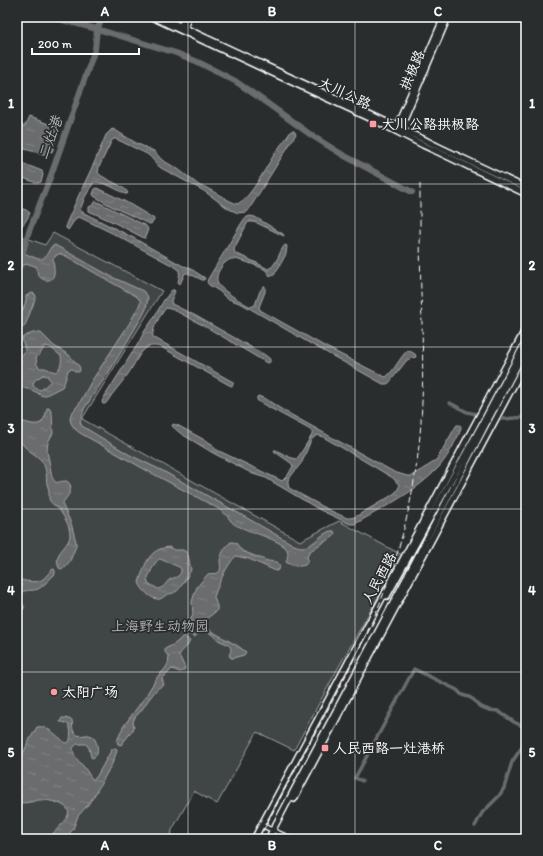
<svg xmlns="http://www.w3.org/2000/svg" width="543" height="856" viewBox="0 0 543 856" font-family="Itim,'LXGW WenKai TC',sans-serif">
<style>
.park{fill:#414445;stroke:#a0a2a2}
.water{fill:url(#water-ripples);stroke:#a6a7a7;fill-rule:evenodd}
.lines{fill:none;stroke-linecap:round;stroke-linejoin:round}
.canal{stroke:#6a6c6d;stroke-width:3.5}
.river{stroke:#6a6c6d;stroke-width:6}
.street-casing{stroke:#fff;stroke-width:6}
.secondary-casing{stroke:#fff;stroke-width:8}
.street{stroke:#2a2d2e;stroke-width:3.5}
.secondary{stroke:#2a2d2e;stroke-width:5}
.rail{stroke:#fff;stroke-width:1;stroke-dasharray:6 3;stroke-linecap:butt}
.secondary-bridge-casing{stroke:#fff;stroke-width:8;stroke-linecap:butt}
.secondary-bridge{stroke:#2a2d2e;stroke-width:5}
.grid{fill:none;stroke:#fff;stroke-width:1;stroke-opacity:0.55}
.poi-dot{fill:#ff9aa2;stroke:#2a2d2e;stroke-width:1.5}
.labels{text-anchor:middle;stroke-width:3.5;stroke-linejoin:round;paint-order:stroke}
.street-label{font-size:14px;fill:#fff;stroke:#2a2d2e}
.poi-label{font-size:14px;fill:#fff;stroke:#2a2d2e;text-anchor:start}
.park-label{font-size:14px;fill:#b3b4b5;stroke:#2a2d2e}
.water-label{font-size:15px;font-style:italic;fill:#b4b6b6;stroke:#2a2d2e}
.neatline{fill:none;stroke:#fff;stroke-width:1.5}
.grid-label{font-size:13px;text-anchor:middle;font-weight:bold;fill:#fff}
</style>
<defs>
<pattern id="water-ripples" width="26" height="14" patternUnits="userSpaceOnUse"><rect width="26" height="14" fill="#6a6c6d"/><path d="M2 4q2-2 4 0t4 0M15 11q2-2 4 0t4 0" fill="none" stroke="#808283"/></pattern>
</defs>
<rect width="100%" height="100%" fill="#2a2d2e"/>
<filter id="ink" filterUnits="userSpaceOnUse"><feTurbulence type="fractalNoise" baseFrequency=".025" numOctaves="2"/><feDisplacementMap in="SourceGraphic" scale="8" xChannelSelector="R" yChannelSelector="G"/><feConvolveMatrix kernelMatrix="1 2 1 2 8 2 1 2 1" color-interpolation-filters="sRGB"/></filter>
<g filter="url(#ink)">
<polygon class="park" points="53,233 162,291 82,419 300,541 339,521 402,555 338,668 294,750 257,732 217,804 194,791 172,830 171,839 17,839 17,240 19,235 45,245"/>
<g class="water">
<polygon points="29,117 46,123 57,128 54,147 52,152 48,151 46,154 43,154 17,147 17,126 25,126"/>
<path d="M112,129L115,130L136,143L154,151L162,160L178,169L200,186L205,187L230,201L237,204C252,198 268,162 278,149C282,143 287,138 291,131H294L296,134L248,211L246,212L238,213L229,209L204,191L161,168C155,164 153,158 147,154L116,139H114L112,140L99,167L98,173C105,180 124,185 128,193L127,194H125C116,189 105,182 94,182L85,197L80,210L84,213L130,236L183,266L188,267L205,278L204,280H202L188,273H185L180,284L178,282C179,277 181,272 177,268L114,234L79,217L76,218L68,230L66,228V224L78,197L95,161L106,135Z"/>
<polygon points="17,161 42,171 43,175 41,182 37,183 17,176"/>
<path d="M97,188L126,202L153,218L154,219C154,222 152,224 149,224L111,206L94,196L93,194L95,189Z"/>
<polygon points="96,201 146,226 148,229 145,238 144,238 113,222 89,211 89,207 93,205"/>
<path d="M17,207L26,210L30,213C27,219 23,228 17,227Z"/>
<path d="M250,216L255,217L283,234L284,236L257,223L253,222H248L235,247L234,250L235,253L257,263L268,269C277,266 279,251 285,245L287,246L286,254L279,267L274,274L270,276C268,273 267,271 264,269C258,266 237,258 231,259C226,261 222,265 220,269C217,274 216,279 218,284C221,290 245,304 251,307L255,305L260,291L264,286H265V292L259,307L260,310L326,347L383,376L386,377C395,370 399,358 408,350L415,354L416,357L412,358L407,360L389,383L387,384H383L311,344L242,304L226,298L219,291L209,285L207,282L208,279L241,224L245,218Z"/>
<path d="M55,245L112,277L143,291L147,295L148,298L146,309L143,315L112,367L84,409L81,419L80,422L82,426L130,455L163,471L240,514L294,545C297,546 300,547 303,547C315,546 324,529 334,531L335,534L333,537L322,543L309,552C306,557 309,562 305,565C300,567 291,566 286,562C287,559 289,553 287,550C283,540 245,531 234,524C231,522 229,518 226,515C224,513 222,511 219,509L144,469L80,433L75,429L71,423L70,419L71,414L79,404L91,382L129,324L141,302L139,299L136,296L107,280L66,256L61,254H58L53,259C53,264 55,270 54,274C53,282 43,282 39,276C37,274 37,270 37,267L29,264L23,265L17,274V252C26,251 39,263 44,258C47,255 49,250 51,247Z"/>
<path d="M172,290H174L175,291L171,301L172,304L196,316L265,355L270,359V362L268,363L265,362L208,328L174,310L166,308C161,314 151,329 153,337L233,382V385L231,386L161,347C157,346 150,345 146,348C138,354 134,366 128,374C121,384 113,392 107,402L105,404H103L102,403L103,399L139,342L144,332L153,319L164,300Z"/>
<polygon points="32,293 35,294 36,297 26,323 24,327 17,331 17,321 20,317 25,304 26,300 26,296"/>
<path d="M33,333H41L54,346L69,355L79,366L80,370L79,372H77L72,369L68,370L65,381L62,387L44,396L40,395L38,393L31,390L17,386V358L23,354L25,351C25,346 22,343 22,338L25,336ZM45,346L50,347L61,356C62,361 61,368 56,372L52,371L45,368H40L37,365L36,358L40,354ZM43,375L47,376L51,381L41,390C37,389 33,388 33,383L35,380Z"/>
<path d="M258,396L266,399L281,409L394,472L407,476H411L431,464L437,459L456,426L457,425H459L461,426C461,433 456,439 453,446C449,453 445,460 439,467C416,492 384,507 355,524H350L320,510L266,478L253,474L213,453L180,433L172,426L173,424L179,426L212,444L215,449L282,481L288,475L293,466L291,463L275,452L274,450H276L289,457L296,459L299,456L312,435C313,431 310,430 307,428L259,402L257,400V397ZM317,435L323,437L344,449L393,478L399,485V487L396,492L389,497L355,517L350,518H347L329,510L289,488L288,484V480L302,462L311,440Z"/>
<path d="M47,408H49L52,413L53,433L48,442L47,451L50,466L52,477C56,486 58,481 65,481C70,481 72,487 70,491C69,496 64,500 62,504L71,523L76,542V546L70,561L65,567L61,569L59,568C52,552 69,548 70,535C70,526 64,515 57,508C55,505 50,503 49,499C49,498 49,495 49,493C49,490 48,487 47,484C46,477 47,470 43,463C39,456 31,453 25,447C22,444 20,441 17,438C17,409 26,429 41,423L45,417Z"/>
<path d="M231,542H233L236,543L242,551L268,561L277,562C280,564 280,567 279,570L276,571L249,559L236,556C227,564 218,585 214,597C215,602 218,605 217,610C213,615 205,618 203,624L204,627L238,646L246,652L244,655L233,658H231L229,655C230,653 231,651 231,649C230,644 224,643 220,641C214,638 202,622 197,635L194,637L189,634L186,630L193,614L192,602L195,592L197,587L208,574C211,573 215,574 218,573C222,570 220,565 220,561C221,554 225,546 231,542Z"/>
<path d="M169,547L174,550H183L186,552L188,555L191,570C188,575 181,588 177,591C174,593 171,594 168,594C165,595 163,598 160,599C152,601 140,588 139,582C145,565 148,549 169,547ZM160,559L179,567L181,569V572C177,580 173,576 168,581C164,585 165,587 158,589L148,583L147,580C148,577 155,562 157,561C158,560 159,559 160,559Z"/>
<path d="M53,569H54L55,571V574C50,579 45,584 40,588C32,593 21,586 19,599L24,606V609H23L17,606V579C24,581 37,584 43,579C47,576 49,572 53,569Z"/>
<path d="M183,636L185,637L190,641C188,647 182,650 179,655L185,668L184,670L180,672L172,669L162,679L164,685L158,688L149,699L141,711L135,717L133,722L134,727L133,730L121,745L118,744L117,741L123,727L145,697L158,676L165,669L168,664L169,657L165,652V649L176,643Z"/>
<path d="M62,718H65L72,720C73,725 71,731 77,735C81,737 85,734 89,735C96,736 99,748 97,754C96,756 95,757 92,758L91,757L89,748L86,744H77L73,748C73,757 79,761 84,767C87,771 89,775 92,779H94L97,776L112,749L115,748L117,749V751L112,764L94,796L87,806L78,816L73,829L65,839H47C53,833 66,822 68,815C73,804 46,799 39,800C36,800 33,802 30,802C26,803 21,803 17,803V766L30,739L37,727C45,725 55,734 61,739C62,740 64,743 66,743C67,743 68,742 69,742C71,739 71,729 69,726C68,723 63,722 60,722Z"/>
</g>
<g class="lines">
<g class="canal">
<polyline points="450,403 467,412 481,415"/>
<polyline points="495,417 503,419 526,417"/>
<polyline points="362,781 355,778 414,669 457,690 462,695 469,697 474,700 479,706 489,710 498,711 514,722 526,728"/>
<polyline points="475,826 482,813 499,796 504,788 512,762 526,741"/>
</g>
<g class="river">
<polyline points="51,17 97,29 176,53 198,62 235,81 264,101 311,135 343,155 412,192"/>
<polyline points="17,267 23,252 28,234 50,178 95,49 97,29 103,17"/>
</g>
<g class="street-casing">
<polyline id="street" points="261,825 292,839"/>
</g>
<g class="secondary-casing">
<g id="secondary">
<polyline points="152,17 374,120 423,145"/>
<polyline points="161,17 425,140"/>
<polyline points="180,29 184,17"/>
<polyline points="184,31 188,17"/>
<polyline points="396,128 444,17"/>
<polyline points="399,131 448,17"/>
<polyline points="437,146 526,188"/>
<polyline points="436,151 526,194"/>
<polyline points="387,596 482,424 526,341"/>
<polyline points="294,799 526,362"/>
<polyline points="254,839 526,328"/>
<polyline points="268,839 409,573 486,424 526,349"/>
</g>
</g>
<use href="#street" class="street"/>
<use href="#secondary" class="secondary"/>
<path class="rail" d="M259,839C280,798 302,757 324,717C343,681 362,645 378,608C395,566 408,520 415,475C425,414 423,353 421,292C420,256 420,220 420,184"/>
<g class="secondary-bridge-casing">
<g id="secondary-bridge">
<polyline points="425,140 437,146"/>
<polyline points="423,145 436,151"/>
</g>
</g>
<use href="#secondary-bridge" class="secondary-bridge"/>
</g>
</g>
<path class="grid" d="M188,17V839M355,17V839M17,184H526M17,347H526M17,509H526M17,672H526"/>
<g class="poi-dot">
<rect x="369" y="120" width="8" height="8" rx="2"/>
<circle cx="54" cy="692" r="4"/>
<rect x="321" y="744" width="8" height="8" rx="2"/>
</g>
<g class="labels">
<g class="street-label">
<text transform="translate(412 70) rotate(-67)" y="5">拱极路</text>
<text transform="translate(345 93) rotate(25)" y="5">大川公路</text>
<text transform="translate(379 578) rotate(-62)" y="5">人民西路</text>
</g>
<g class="poi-label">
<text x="381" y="129">大川公路拱极路</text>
<text x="62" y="697">太阳广场</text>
<text x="333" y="753">人民西路一灶港桥</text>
</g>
<g class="park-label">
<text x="160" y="631">上海野生动物园</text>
</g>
<g class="water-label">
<text transform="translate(50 138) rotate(-70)" y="5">二灶港</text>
</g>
</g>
<rect width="543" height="856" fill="none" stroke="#2a2d2e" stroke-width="44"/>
<path d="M32 48v6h107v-6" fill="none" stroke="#ffffff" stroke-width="2"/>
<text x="38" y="48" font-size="12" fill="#ffffff" stroke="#2a2d2e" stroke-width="3" paint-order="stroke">200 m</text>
<rect x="22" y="22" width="499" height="812" class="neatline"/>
<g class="grid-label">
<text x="105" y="16">A</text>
<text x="272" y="16">B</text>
<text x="438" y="16">C</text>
<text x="11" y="108">1</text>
<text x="532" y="108">1</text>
<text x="11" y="270">2</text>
<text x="532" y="270">2</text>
<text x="11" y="433">3</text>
<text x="532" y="433">3</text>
<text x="11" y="595">4</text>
<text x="532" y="595">4</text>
<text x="11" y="757">5</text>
<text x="532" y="757">5</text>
<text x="105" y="850">A</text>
<text x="272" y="850">B</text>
<text x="438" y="850">C</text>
</g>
</svg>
